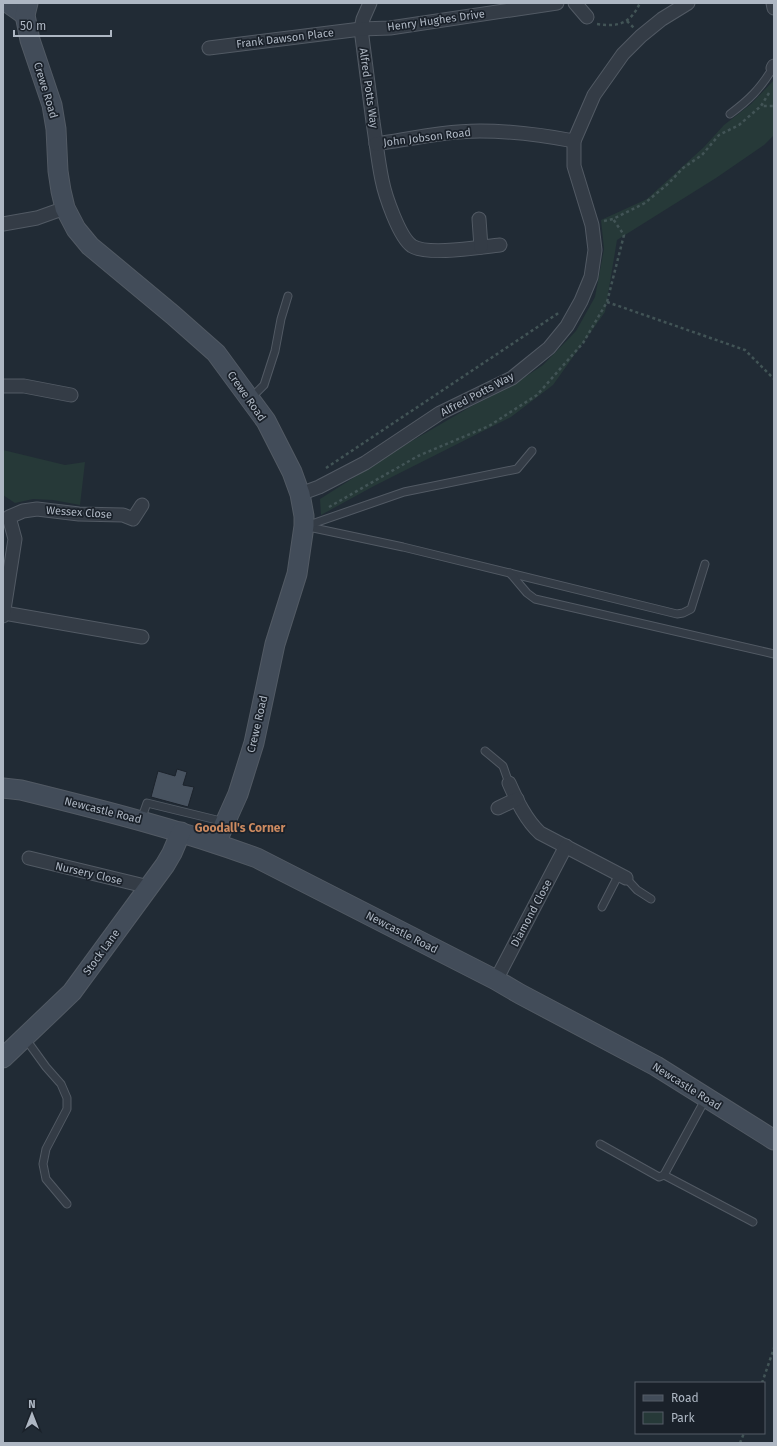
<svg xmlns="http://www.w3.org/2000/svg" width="777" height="1446" viewBox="0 0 777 1446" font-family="'Fira Sans',sans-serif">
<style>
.green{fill:#263938}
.building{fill:#47525f;stroke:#1c232c}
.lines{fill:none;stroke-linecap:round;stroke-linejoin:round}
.lane-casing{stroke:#525a64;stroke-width:9}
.street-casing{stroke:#525a64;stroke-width:15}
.secondary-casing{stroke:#525a64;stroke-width:21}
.path{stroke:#425456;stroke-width:2.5;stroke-dasharray:3 3;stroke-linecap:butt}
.lane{stroke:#343c46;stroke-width:7}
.street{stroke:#343c46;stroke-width:13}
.secondary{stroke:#424c59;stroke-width:19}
.labels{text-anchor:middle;stroke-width:3.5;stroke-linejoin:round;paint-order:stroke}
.street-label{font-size:11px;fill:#aeb7c3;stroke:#1a212a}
.neighbourhood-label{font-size:12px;font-weight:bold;fill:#cc8a60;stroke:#1a212a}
</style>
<rect width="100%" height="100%" fill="#212b35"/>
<g class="green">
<polygon points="774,80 774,135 764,145 716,178 617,240 605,312 553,385 511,417 374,486 321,515 320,499 405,445 470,407 513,385 543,365 576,331 595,297 604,249 601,220 647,199 704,147 724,125 751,104"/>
<polygon points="3,450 65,465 85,462 80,505 53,500 33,499 15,503 3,495"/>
</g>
<polygon class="building" points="177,769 187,772 183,785 194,787 188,807 151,797 158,771 175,776"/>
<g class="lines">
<g class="lane-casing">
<g id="lane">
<path d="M730,114C750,99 759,90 773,68"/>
<polyline points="250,399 264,385 275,351 281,319 288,296"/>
<polyline points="304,526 403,547 677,614 683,613 691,609 705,564"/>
<polyline points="306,526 404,492 517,469 532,451"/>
<polyline points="510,573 527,593 535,599 774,654"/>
<polyline points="485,751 503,766 509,783"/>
<polyline points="141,820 147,803 225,822"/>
<polyline points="626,878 637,890 651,899"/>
<polyline points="602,907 619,874"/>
<polyline points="25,1038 46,1067 61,1084 67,1098 67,1109 46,1149 43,1164 46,1179 67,1204"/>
<polyline points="600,1144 659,1177 664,1175 706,1098"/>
<polyline points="664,1175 753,1222"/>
</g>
</g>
<g class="street-casing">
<g id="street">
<path d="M370,3L363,19L361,29C365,60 369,91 373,122C376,141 378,161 382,180C385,195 399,237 412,246C428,256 480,247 500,245"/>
<polyline points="575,3 587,17"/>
<polyline points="773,3 774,8"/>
<polyline points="209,48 361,29 390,28 557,3"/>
<polyline points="773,68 774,66"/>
<path d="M376,144C410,139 445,131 480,131C512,131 542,135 574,141"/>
<polyline points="479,219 481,247"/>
<polyline points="3,224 37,218 65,208"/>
<polyline points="3,386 24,386 71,395"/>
<polyline points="300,494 319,487 365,463 440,413 512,378 549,348 567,326 581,301 591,277 595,250 592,225 574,166 574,141 594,95 623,54 641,36 662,19 688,3"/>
<polyline points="4,613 142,637"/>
<polyline points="3,616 15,539 9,517 23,511 37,509 79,514 123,515 133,519 142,505"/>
<path d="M509,783C517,801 526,820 540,833L626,878"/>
<polyline points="498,808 517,799"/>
<polyline points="29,858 149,887"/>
<polyline points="496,980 566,846"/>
</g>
</g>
<g class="secondary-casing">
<g id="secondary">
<polyline points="8,3 25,15"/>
<polyline points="28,3 25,15 30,40 52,105 56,129 58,171 61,191 65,208 76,229 90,246 173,315 216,353 266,421 292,472 300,494 304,516 304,526 297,574 275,644 254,743 238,794 216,843"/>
<path d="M3,788L21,790C102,810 178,829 257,858L496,980L520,994L656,1066L774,1140"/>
<polyline points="3,1058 72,992 165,865 172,853 181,832"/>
</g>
</g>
<g class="path">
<polyline points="627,21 634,28"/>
<path d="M597,24C619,27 630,24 640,3"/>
<polyline points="769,93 761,106 774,106"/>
<polyline points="604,221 613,219 645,203 669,183 683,168 702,155 719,135 739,125 761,106"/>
<polyline points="607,302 745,350 774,379"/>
<polyline points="326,468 560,312"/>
<polyline points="329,507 418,456 489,426 537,395 583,343 607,302 624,235 613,219"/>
<polyline points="762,1383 774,1348"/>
<polyline points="740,1443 744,1433"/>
</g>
<use href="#lane" class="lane"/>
<use href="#street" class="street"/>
<use href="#secondary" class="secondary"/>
</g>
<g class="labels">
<g class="street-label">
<text transform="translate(436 20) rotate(-8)" y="4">Henry Hughes Drive</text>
<text transform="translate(285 38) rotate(-7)" y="4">Frank Dawson Place</text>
<text transform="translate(369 88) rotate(82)" y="4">Alfred Potts Way</text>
<text transform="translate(46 90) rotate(73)" y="4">Crewe Road</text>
<text transform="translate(427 137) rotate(-7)" y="4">John Jobson Road</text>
<text transform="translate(477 394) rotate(-28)" y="4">Alfred Potts Way</text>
<text transform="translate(247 396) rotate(55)" y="4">Crewe Road</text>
<text transform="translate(79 512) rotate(4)" y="4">Wessex Close</text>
<text transform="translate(257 724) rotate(-77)" y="4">Crewe Road</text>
<text transform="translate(103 810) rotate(14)" y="4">Newcastle Road</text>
<text transform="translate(89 873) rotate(13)" y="4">Nursery Close</text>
<text transform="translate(531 913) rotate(-62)" y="4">Diamond Close</text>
<text transform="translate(402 932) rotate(27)" y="4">Newcastle Road</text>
<text transform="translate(101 952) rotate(-54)" y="4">Stock Lane</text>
<text transform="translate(687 1086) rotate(32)" y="4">Newcastle Road</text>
</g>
<g class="neighbourhood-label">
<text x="240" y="832">Goodall's Corner</text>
</g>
</g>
<rect width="777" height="1446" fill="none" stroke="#aeb7c3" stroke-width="8"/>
<rect x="635" y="1382" width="130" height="52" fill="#1a212a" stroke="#555d67"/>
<rect x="643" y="1395" width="20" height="6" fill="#424c59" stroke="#555d67"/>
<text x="671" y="1402" font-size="12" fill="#aeb7c3">Road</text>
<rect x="643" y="1412" width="20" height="12" fill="#263938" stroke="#555d67"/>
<text x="671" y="1422" font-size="12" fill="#aeb7c3">Park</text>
<g transform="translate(32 1414)" stroke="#1a212a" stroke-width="3" paint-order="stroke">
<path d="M0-3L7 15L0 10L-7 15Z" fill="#aeb7c3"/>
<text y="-6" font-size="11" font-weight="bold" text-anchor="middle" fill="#aeb7c3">N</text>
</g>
<path d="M14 30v6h97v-6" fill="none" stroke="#aeb7c3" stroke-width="2"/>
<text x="20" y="30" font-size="12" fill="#aeb7c3" stroke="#1a212a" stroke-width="3" paint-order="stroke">50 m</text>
</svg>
